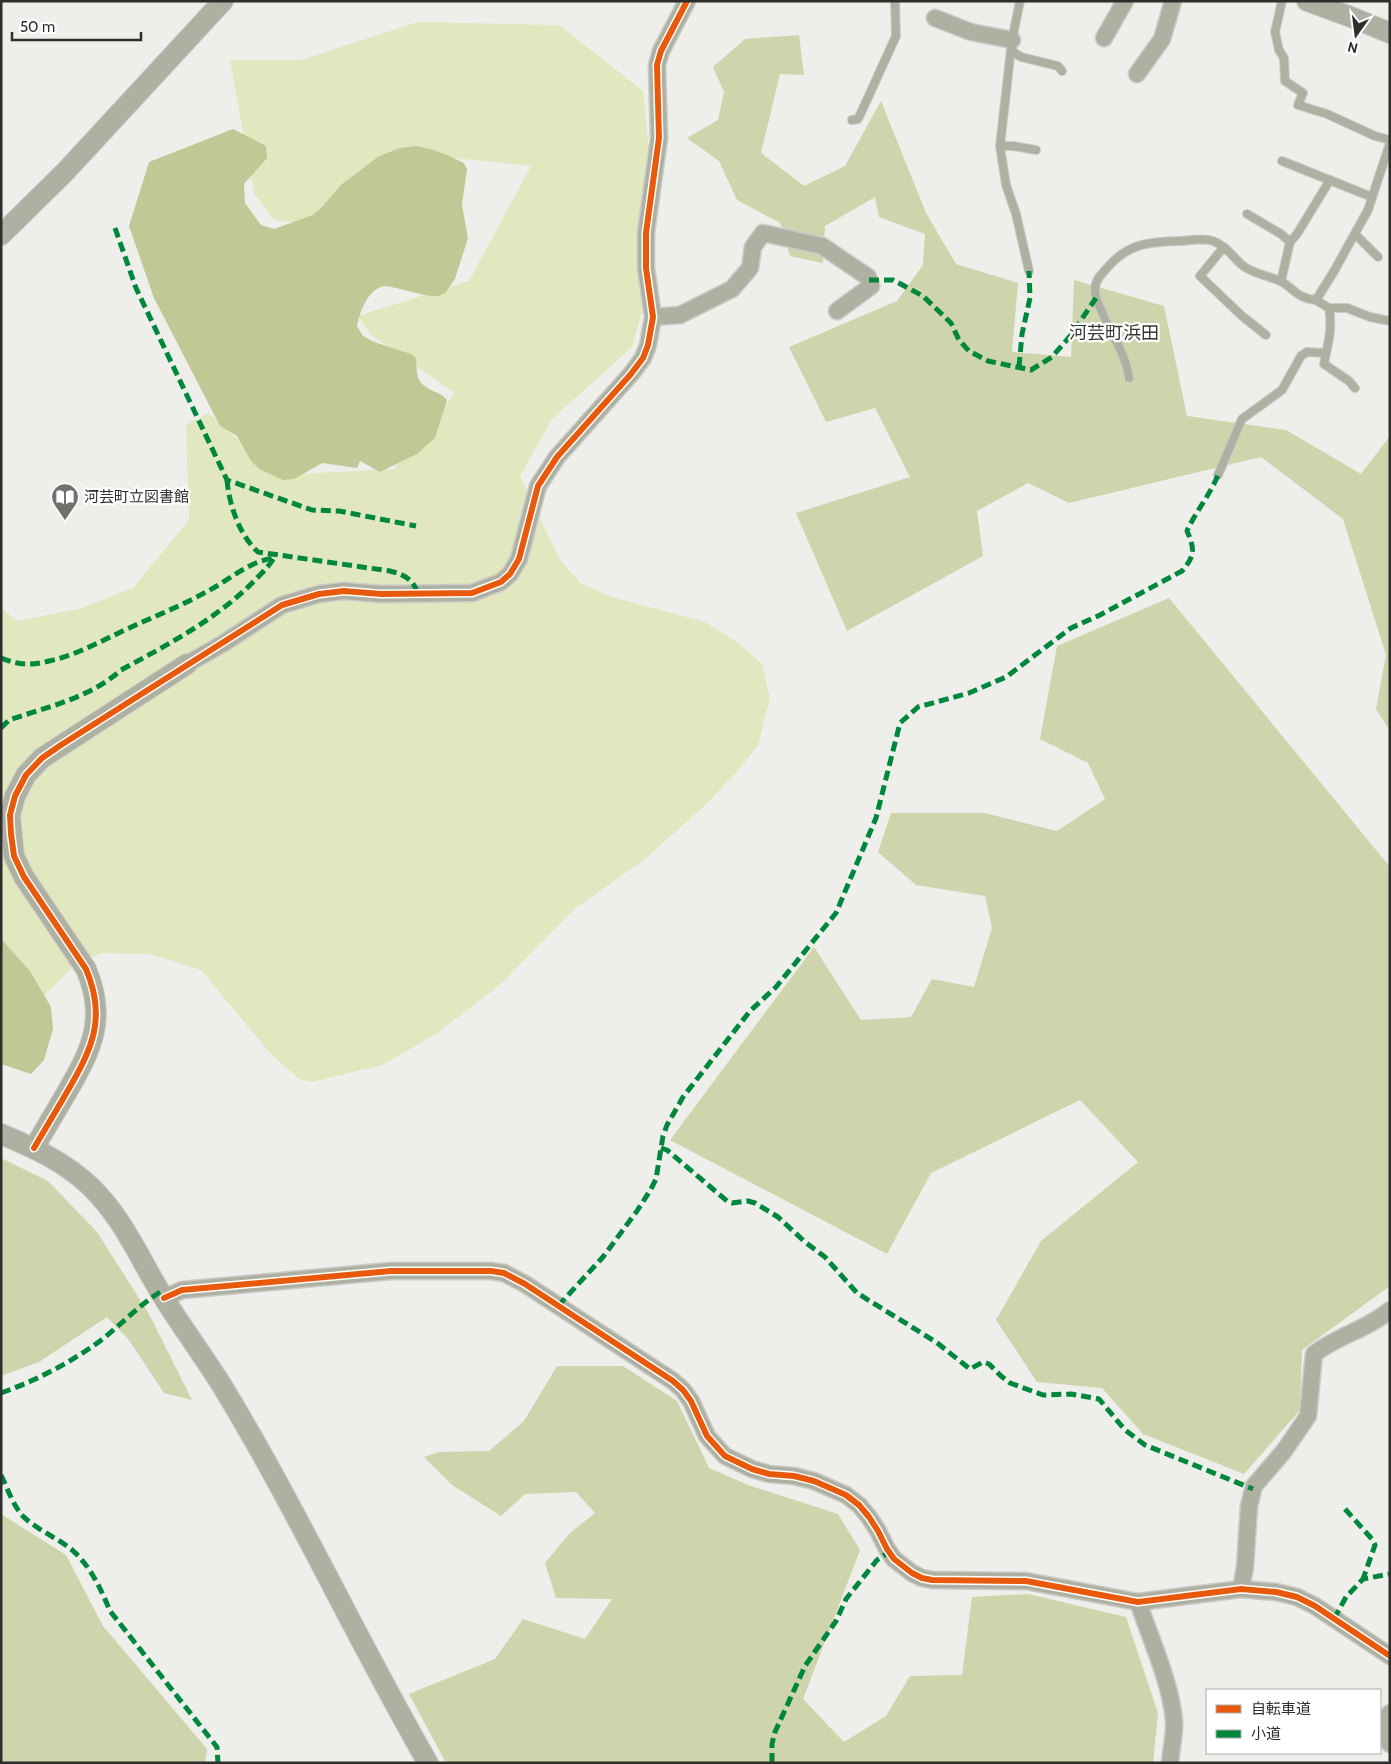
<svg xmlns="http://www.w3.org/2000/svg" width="1391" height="1764" viewBox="0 0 1391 1764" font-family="Cabin,'Noto Sans JP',sans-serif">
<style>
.green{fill:#e1e7bf}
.forest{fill:#ced4ab}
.water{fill:#c0c896}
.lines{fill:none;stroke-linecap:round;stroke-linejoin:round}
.service-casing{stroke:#cbccc9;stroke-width:10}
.minor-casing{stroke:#cbccc9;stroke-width:19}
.tertiary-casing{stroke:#cbccc9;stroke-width:22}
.service{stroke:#aeb1a1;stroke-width:8}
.minor{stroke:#aeb1a1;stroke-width:16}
.tertiary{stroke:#aeb1a1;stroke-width:20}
.quiet{stroke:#00873e;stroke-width:5;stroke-dasharray:10 5;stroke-linecap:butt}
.cycleway-casing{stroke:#fff;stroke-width:9}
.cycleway{stroke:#e8590c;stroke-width:6}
.labels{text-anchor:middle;stroke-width:4.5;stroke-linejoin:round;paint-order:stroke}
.poi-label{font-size:15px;fill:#2e2f2c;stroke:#fff;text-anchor:start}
.quarter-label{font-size:18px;fill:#373832;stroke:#fff}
</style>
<rect width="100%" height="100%" fill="#eeefea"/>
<polygon class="green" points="418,22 559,25 643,91 649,153 653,271 632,347 552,419 520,476 560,560 580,583 612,597 705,622 738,643 762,664 770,698 758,745 735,774 703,807 645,859 573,910 500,985 434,1035 382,1065 312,1082 299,1079 270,1053 201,970 149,954 102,953 76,964 1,1039 1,608 17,621 78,609 133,588 189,520 186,425 208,413 279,475 394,469 455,393 371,335 358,316 469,281 531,166 389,151 308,224 274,220 254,193 230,60 301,60"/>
<g class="forest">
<polygon points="799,35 804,75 780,74 761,153 804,186 845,166 881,101 926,213 956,264 1018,283 1012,352 1071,357 1074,280 1164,306 1187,416 1286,430 1361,474 1390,436 1390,731 1376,709 1386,655 1343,519 1261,457 1069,503 1028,483 977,511 983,556 847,631 796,513 910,477 875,408 826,422 789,347 897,301 923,265 925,234 879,217 875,197 825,226 823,263 790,256 780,223 737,200 719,161 687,138 718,120 724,92 713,67 745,39"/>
<polygon points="1169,598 1390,867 1390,1286 1302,1350 1300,1410 1244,1474 1143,1434 1102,1388 1037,1382 996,1320 1041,1241 1138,1162 1080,1100 931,1173 887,1254 670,1140 814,947 861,1020 911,1017 932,979 974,987 992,928 985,896 916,885 878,852 891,813 985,813 1057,831 1105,799 1088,763 1040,739 1057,646"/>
<polygon points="1,1158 48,1181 97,1232 149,1314 192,1400 164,1393 129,1340 107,1317 39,1362 1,1376"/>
<polygon points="557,1366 623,1366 677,1401 709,1468 748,1485 838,1514 860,1550 803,1699 844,1742 886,1716 910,1676 962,1675 972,1597 1028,1594 1126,1617 1158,1713 1153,1763 446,1763 409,1694 495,1659 523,1619 585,1639 612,1599 556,1598 545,1563 570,1533 595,1513 576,1492 525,1494 501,1516 452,1485 424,1457 439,1452 489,1451 524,1421"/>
<polygon points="1,1514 66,1555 103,1626 207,1749 205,1763 1,1763"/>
</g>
<g class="water">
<path d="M233,129L266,146L267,158L244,184L245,203L261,225L274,229L313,215L322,207L341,185L379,156L400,148L416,146L430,149L445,154L464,163L467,169L462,205L468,238L455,279L445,293L438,296H431C423,295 390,286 385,286C367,289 360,312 357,326L363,336L374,342L411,354L416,358C417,376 416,383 433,391C438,393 443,395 447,400L435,438L417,454L380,472L360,461L357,468L322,463L294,479L283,480L261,470L251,461L237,436L220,426L154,298L129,226L149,162Z"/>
<polygon points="1,939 30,971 51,1007 53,1029 44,1060 31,1074 1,1064"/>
</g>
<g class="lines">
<g class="service-casing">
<g id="service">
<polyline points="1020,1 1012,40 1000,146 1006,185 1016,214 1029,271"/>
<polyline points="1282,1 1275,32 1279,50 1284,58 1285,81 1303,93 1298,105 1327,114 1375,136 1390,140"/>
<polyline points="1011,49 1016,54 1021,57 1058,66 1062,71"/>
<polyline points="852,120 858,119 860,115 896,36 895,1"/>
<polyline points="1000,146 1013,146 1036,150"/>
<polyline points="1282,161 1372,197"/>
<polyline points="1247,214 1281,234 1290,242"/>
<polyline points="1355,234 1378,257"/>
<polyline points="1223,248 1200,276 1242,316 1266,335"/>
<polyline points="1281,281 1290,242 1297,234 1330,180"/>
<polyline points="1329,308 1347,308 1370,317 1390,321"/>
<polyline points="1326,353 1324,364 1349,381 1355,388"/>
<path d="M1129,378C1126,354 1111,334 1102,312C1099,305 1095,298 1095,290C1095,280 1101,275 1107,268C1129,242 1151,242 1182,241C1192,240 1203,238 1213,241C1225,245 1232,256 1242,265C1253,274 1267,275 1280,281C1294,288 1296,298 1316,300"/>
<path d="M1218,475L1242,419L1282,390L1301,356L1307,352L1326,353C1330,338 1332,324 1329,308L1316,300L1333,273L1368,210L1390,143"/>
</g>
</g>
<g class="minor-casing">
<g id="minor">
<polyline points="935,18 971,32 1012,40"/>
<polyline points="1104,38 1125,1"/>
<polyline points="1137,74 1162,39 1173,1"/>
<polyline points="653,317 680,315 732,289 750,268 753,247 763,233 822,246 868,277 871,286 837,311"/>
<polyline points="187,664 224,643 282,605 319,594 344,591 381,594 472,593 501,582 510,574 519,559 538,486 557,457 631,374 643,358 648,345 653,317 646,268 646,233 659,138 657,65 661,51 687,1"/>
<polyline points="164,1298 182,1290 391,1271 491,1271 504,1273 525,1284 673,1381 683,1390 691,1401 707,1436 725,1456 752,1469 769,1474 794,1476 814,1481 846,1495 859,1505 869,1517 878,1531 887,1549 894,1559 912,1573 922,1578 932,1580 1026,1581 1138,1602 1241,1589 1276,1592 1297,1597 1315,1606 1390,1656"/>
<path d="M1241,1589L1245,1567L1249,1506L1254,1486L1284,1451L1308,1416L1314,1354C1337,1336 1368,1329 1390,1310"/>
<path d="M1138,1602C1150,1637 1171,1684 1174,1720C1175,1734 1171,1749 1170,1763"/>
<polyline points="1380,1726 1390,1713"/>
<polyline points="1380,1729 1390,1744"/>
</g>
</g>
<g class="tertiary-casing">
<g id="tertiary">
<polyline points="1307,1 1351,17 1390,33"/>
<polyline points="1,235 66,171 223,1"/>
<path d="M1,1134C34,1148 65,1162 91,1187C124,1219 141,1262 165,1300C183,1328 203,1356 221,1384C296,1507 356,1638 428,1763"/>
<path d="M34,1148C45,1129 56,1111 67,1092C92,1049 107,1018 86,969L24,877L14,856L10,815L15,796L26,775L42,758L187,664"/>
</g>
</g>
<use href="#service" class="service"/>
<use href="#minor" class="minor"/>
<use href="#tertiary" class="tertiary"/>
<g class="quiet">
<polyline points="115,228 136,288 227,480 312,510 339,511 416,526"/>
<polyline points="869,280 893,280 923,296 951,323 959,340 969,351 988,361 1031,370 1052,357 1071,335 1096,298"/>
<polyline points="1019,367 1022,334 1030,298 1029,271"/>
<path d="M227,480C229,504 239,535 258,552L390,571C405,575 413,579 418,594"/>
<path d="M1,658C18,665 31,666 49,661C77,655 101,641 127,629C153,617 181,606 206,592C228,581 249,561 274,558"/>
<path d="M1,728L9,720C47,707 90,698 121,670C169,644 219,618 257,578C265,570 271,564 276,554"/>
<polyline points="661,1148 667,1150 727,1201 732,1203 748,1201 755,1203 778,1217 805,1242 825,1257 857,1293 936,1342 970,1369 983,1362 989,1364 1001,1376 1010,1383 1043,1395 1071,1394 1099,1399 1125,1430 1145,1445 1253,1489"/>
<path d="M558,1306L603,1257L637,1211L651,1189L656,1179L663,1136L667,1125L683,1097L750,1011L776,987L836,913L876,818L900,723L918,707L969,693L1006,677L1071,628L1100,615L1182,571C1195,556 1195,549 1187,531C1196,511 1210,495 1218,475"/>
<path d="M1,1393C37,1380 70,1363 100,1341C121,1325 138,1306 160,1292"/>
<path d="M1,1475C8,1489 14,1509 26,1519C40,1531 57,1538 71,1549C90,1565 101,1589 110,1611L217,1747L218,1763"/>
<polyline points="1345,1509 1372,1539 1375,1545 1363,1579"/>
<polyline points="1334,1619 1346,1597 1363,1579 1390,1574"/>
<polyline points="772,1763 772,1744 775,1732 805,1666 836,1621 846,1599 877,1560 889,1552"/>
</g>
<g class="cycleway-casing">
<g id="cycleway">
<path d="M34,1148C45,1129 56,1111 67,1092C92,1049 107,1018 86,969L24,877L14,856L11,834L10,815L15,796L26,775L42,758L61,745L282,605L319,594L344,591L381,594L472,593L501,582L510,574L519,559L538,486L557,457L631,374L643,358L648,345L653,317L646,268V233L659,138L657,65L661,51L687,1"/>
<polyline points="164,1298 182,1290 391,1271 491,1271 504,1273 525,1284 673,1381 683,1390 691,1401 707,1436 725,1456 752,1469 769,1474 794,1476 814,1481 846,1495 859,1505 869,1517 878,1531 887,1549 894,1559 912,1573 922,1578 932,1580 1026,1581 1138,1602 1241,1589 1276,1592 1297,1597 1315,1606 1390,1656"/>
</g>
</g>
<use href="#cycleway" class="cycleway"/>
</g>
<defs>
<g id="library-pin" transform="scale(1.4375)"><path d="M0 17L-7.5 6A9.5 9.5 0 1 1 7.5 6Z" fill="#71726e" stroke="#fff"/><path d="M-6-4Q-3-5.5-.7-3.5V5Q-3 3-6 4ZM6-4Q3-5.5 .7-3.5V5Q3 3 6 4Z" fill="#fff"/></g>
</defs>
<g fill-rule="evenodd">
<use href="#library-pin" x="65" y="497"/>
</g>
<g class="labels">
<g class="poi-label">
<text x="84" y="502">河芸町立図書館</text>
</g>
<g class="quarter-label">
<text x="1114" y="339">河芸町浜田</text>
</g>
</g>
<rect width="1391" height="1764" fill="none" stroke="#2e2f2c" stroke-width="5"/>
<rect x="1206" y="1689" width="175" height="65" fill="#ffffff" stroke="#abacab"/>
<rect x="1216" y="1705" width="25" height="8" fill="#e8590c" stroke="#abacab"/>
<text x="1251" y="1714" font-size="15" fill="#2e2f2c">自転車道</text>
<rect x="1216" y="1730" width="25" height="8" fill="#00873e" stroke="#abacab"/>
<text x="1251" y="1739" font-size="15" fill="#2e2f2c">小道</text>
<g transform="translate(1356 35) rotate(194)" stroke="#ffffff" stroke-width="4" paint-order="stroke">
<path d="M0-4L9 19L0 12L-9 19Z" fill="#2e2f2c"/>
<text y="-8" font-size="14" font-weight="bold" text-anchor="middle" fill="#2e2f2c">N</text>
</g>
<path d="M12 32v8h129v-8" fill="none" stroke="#2e2f2c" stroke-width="2.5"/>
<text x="20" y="32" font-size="15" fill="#2e2f2c" stroke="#ffffff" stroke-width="4" paint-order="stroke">50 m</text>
</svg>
